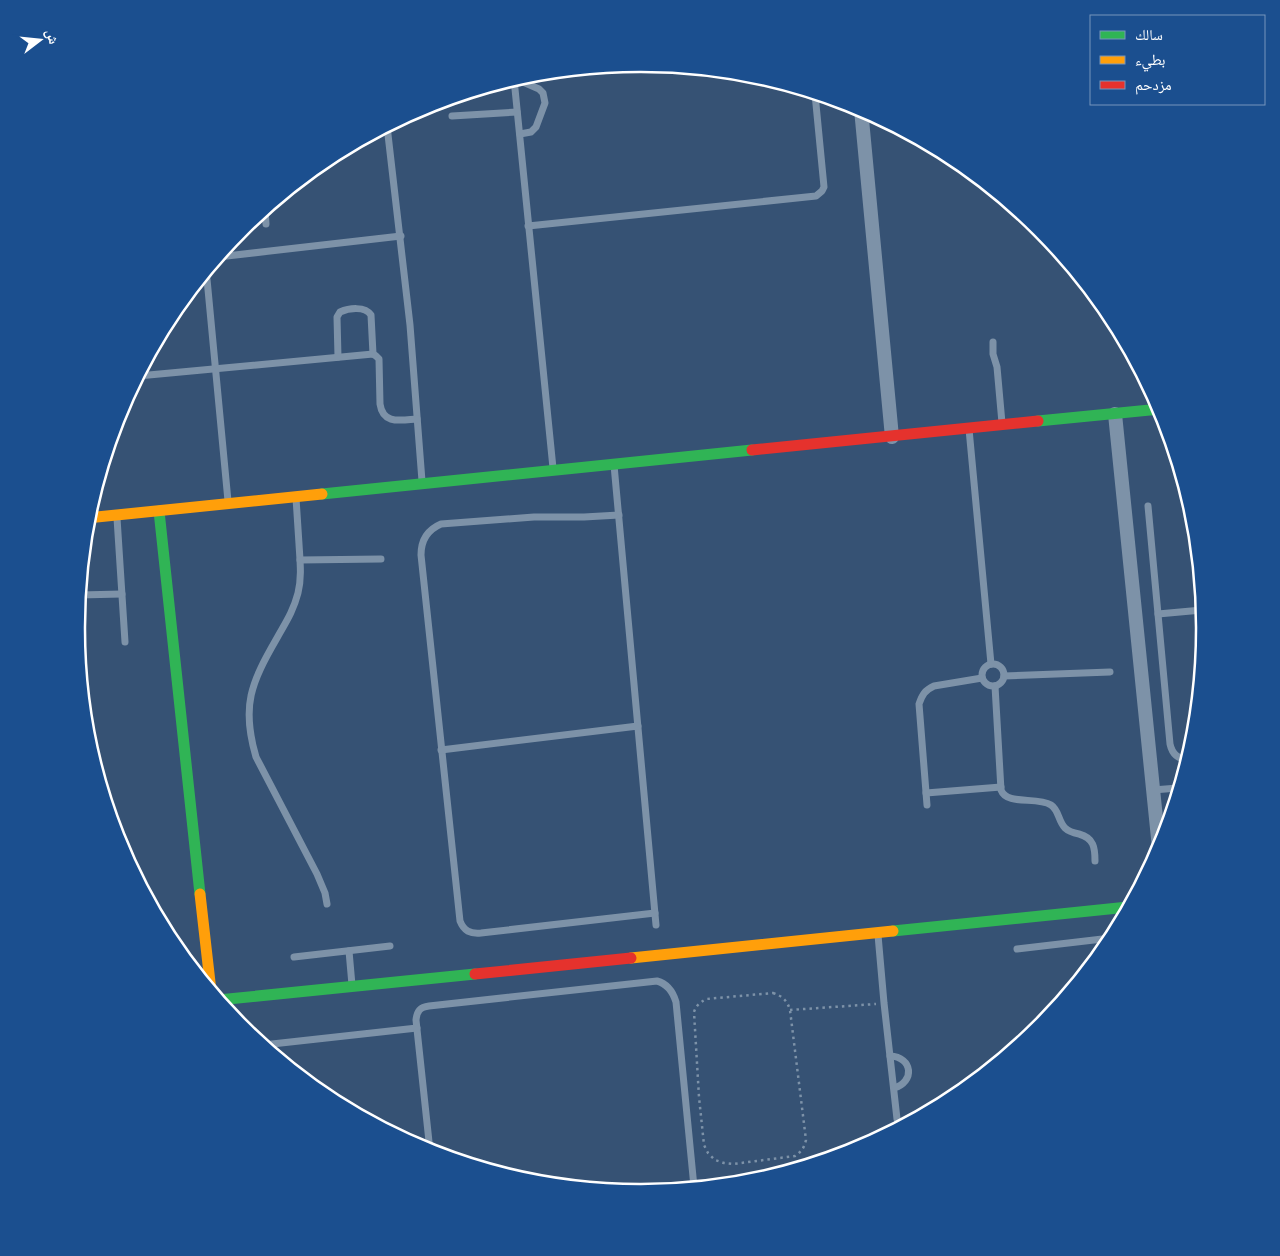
<svg xmlns="http://www.w3.org/2000/svg" width="1280" height="1256" viewBox="0 0 1280 1256" font-family="'Golos Text','Noto Naskh Arabic',sans-serif">
<style>
.lines{fill:none;stroke-linecap:round;stroke-linejoin:round}
.path{stroke:#7d92a8;stroke-width:2.5;stroke-dasharray:2.5 4;stroke-linecap:butt}
.lane{stroke:#7d92a8;stroke-width:7}
.street{stroke:#7d92a8;stroke-width:14}
.fast{stroke:#30b455;stroke-width:11}
.slow{stroke:#ff9f0a;stroke-width:11}
.jam{stroke:#e5322d;stroke-width:11}
.rim{fill:none;stroke:#fff;stroke-width:2.5}
</style>
<rect width="100%" height="100%" fill="#365274"/>
<g class="lines">
<g class="path">
<path d="M773,993C782,996 787,1000 790,1010L806,1140C804,1148 802,1151 795,1156L733,1164L724,1163L715,1160L708,1153L704,1145L699,1097L694,1012C696,1006 699,1003 706,999Z"/>
<polyline points="790,1010 876,1004"/>
</g>
<g class="lane">
<polyline points="514,79 553,468"/>
<polyline points="516,79 539,89 543,93 545,103 536,127 531,132 520,134"/>
<polyline points="452,116 517,112"/>
<polyline points="387,126 410,325 422,481"/>
<polyline points="265,209 266,224"/>
<polyline points="528,226 816,196 822,191 824,187 815,94"/>
<polyline points="218,257 401,236"/>
<polyline points="207,279 228,501"/>
<polyline points="993,342 993,354 997,367 1002,423"/>
<path d="M338,357L337,317L340,312C349,308 365,306 371,315L373,354"/>
<path d="M138,376L373,354L376,356L379,359L380,404C383,425 401,420 417,419"/>
<polyline points="969,429 991,664"/>
<polyline points="614,465 656,925"/>
<path d="M296,498C297,514 298,529 299,544C300,561 302,577 298,593C293,612 286,622 277,638C251,683 241,706 256,757L317,874L325,893L327,904"/>
<path d="M1148,506L1170,744C1172,753 1177,759 1187,759"/>
<path d="M619,515L584,517H534L441,524C427,530 421,540 421,555L460,921C464,931 470,934 481,933L655,913"/>
<polyline points="117,518 125,642"/>
<polyline points="300,560 381,559"/>
<polyline points="79,595 122,594"/>
<polyline points="1158,614 1202,610"/>
<circle cx="993" cy="675" r="11"/>
<polyline points="1004,676 1110,672"/>
<path d="M995,686L1001,790C1007,806 1037,796 1051,805C1059,810 1058,821 1065,828C1069,832 1074,833 1079,834C1094,838 1095,848 1095,861"/>
<polyline points="441,750 638,726"/>
<polyline points="1153,790 1178,788"/>
<polyline points="926,793 1001,787"/>
<path d="M927,805L919,704C922,695 925,690 934,686L982,678"/>
<polyline points="878,935 884,1003 897,1119"/>
<polyline points="1017,949 1111,938"/>
<polyline points="349,951 352,985"/>
<polyline points="294,957 390,946"/>
<polyline points="263,1045 417,1028"/>
<path d="M890,1056C913,1057 915,1082 894,1088"/>
<path d="M430,1151L416,1020C417,1011 420,1007 429,1006L657,981C668,984 673,992 676,1002L694,1187"/>
</g>
<g class="street">
<polyline points="861,109 892,437"/>
<polyline points="1115,414 1159,848"/>
</g>
<g class="fast">
<polyline points="1038,421 1160,409"/>
<polyline points="322,494 752,450"/>
<polyline points="159,511 200,894"/>
<polyline points="893,931 1128,907"/>
<polyline points="218,1000 475,974"/>
</g>
<g class="slow">
<polyline points="87,518 322,494"/>
<polyline points="200,894 211,991"/>
<polyline points="631,958 893,931"/>
</g>
<g class="jam">
<polyline points="752,450 1038,421"/>
<polyline points="475,974 631,958"/>
</g>
</g>
<path d="M0 0H1280V1256H0ZM640 72H641A555 555 0 0 1 1196 627V629A555 555 0 0 1 641 1184H640A555 555 0 0 1 85 629V627A555 555 0 0 1 640 72Z" fill="#1b4f8f" fill-rule="evenodd"/>
<path class="rim" d="M640 72H641A555 555 0 0 1 1196 627V629A555 555 0 0 1 641 1184H640A555 555 0 0 1 85 629V627A555 555 0 0 1 640 72Z"/>
<rect x="1090" y="15" width="175" height="90" fill="#1b4f8f" stroke="#7695bc"/>
<rect x="1100" y="31" width="25" height="8" fill="#30b455" stroke="#7695bc"/>
<text x="1135" y="40" font-size="15" fill="#ffffff">سالك</text>
<rect x="1100" y="56" width="25" height="8" fill="#ff9f0a" stroke="#7695bc"/>
<text x="1135" y="65" font-size="15" fill="#ffffff">بطيء</text>
<rect x="1100" y="81" width="25" height="8" fill="#e5322d" stroke="#7695bc"/>
<text x="1135" y="90" font-size="15" fill="#ffffff">مزدحم</text>
<g transform="translate(40 40) rotate(74)" stroke="#1b4f8f" stroke-width="4" paint-order="stroke">
<path d="M0-4L9 19L0 12L-9 19Z" fill="#ffffff"/>
<text y="-8" font-size="14" font-weight="bold" text-anchor="middle" fill="#ffffff">ش</text>
</g>
</svg>
